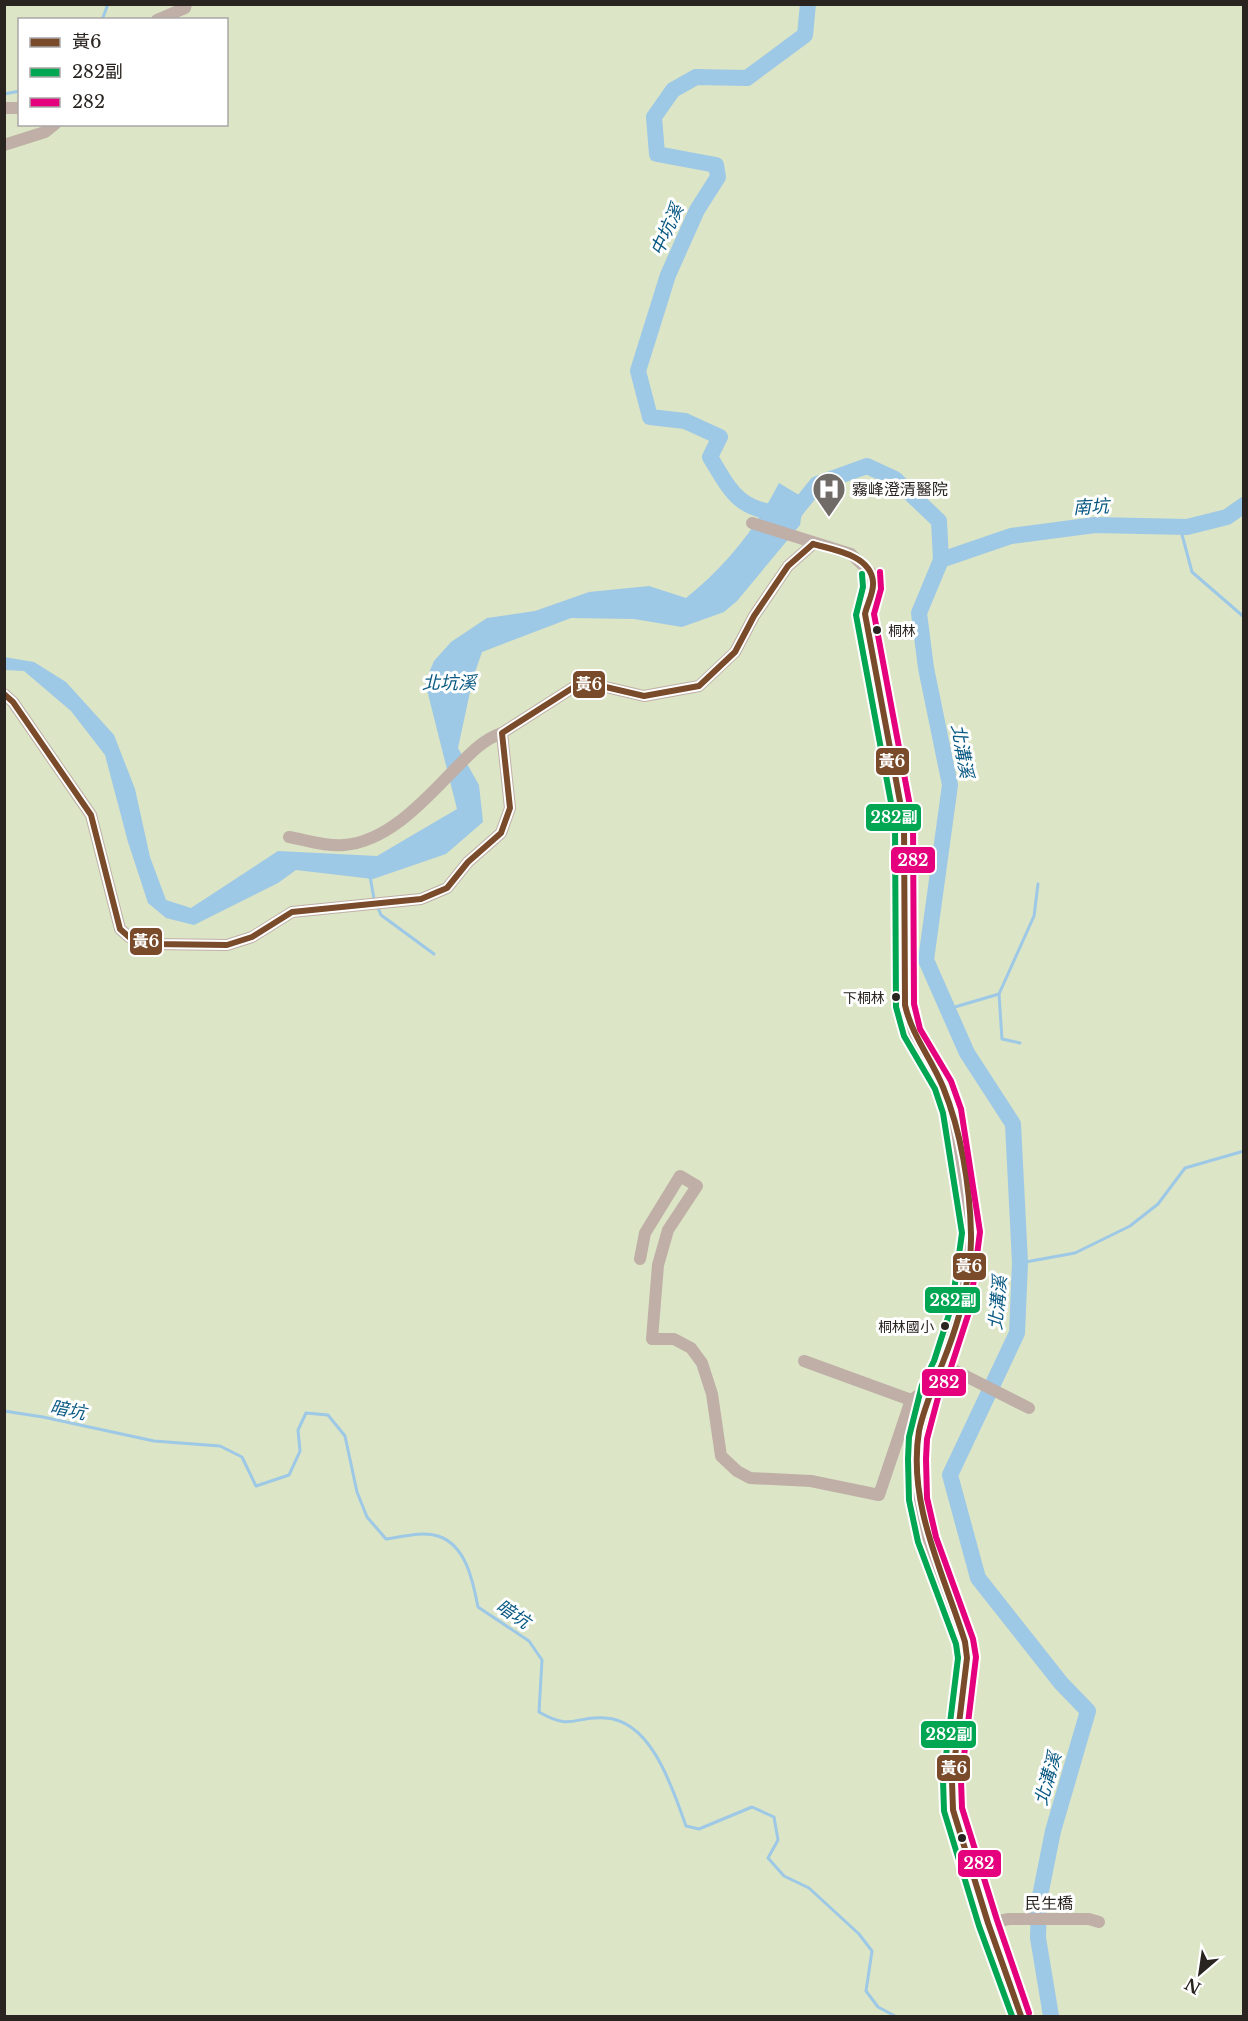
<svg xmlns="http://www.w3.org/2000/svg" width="1248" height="2021" viewBox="0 0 1248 2021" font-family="'Libre Baskerville','Noto Sans TC',serif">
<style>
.green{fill:#dce5c6;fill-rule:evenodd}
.water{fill:#9dc8e6}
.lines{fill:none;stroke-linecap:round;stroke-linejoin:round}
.stream{stroke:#9dc8e6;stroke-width:3}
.river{stroke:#9dc8e6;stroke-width:16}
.minor{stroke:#bfafa7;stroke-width:12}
.bus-1-casing{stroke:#fff;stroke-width:10}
.bus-2-casing{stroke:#fff;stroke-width:10}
.bus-3-casing{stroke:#fff;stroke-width:10}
.bus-1{stroke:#7a4b2a;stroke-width:6}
.bus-2{stroke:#00a651;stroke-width:6}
.bus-3{stroke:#e5007d;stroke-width:6}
.bus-dot{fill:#292420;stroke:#fff;stroke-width:2}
.labels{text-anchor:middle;stroke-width:6;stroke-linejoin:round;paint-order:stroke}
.bus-label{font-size:14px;fill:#292420;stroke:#fff;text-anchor:end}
.poi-label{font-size:16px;fill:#292420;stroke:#fff;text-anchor:start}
.street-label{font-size:16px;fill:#292420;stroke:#fff}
.water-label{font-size:18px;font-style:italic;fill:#095983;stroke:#fff}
.line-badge{stroke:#fff;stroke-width:2}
.badge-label{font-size:16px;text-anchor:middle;font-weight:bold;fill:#fff}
</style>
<rect width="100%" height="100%" fill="#f4eee8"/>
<path class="green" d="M5,5H1243V2016H5ZM20,20H226V124H20Z"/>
<path class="water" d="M779,483L804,498L800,525L737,601L724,612L682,627L634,619L571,618L482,652L473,678L458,748L479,785L483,822L446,854L373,879L296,870L278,883L194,925L166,918L148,903L128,842L105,755L71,711L24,671L5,670L4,657L34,662L66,682L114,735L135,789L150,857L166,900L191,908L278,851L377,856L457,809L425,682L434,661L451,642L487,618L535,611L589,592L649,586L686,598C726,566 756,528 779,483Z"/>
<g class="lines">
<g class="stream">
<polyline points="102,20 108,4"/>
<polyline points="4,94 20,91"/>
<polyline points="1180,527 1192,572 1244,617"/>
<polyline points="370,876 374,899"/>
<polyline points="378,908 381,915 434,954"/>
<polyline points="999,994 1002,1039 1020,1043"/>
<polyline points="948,1009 999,994 1034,916 1038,884"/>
<polyline points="1020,1263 1075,1253 1130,1226 1158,1204 1185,1168 1244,1151"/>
<path d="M4,1411L43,1417L154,1441L220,1446L242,1457L256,1486L289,1475L300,1451L298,1430L306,1413L328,1415L345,1436L357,1492L367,1517L386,1539C402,1537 422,1531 438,1536C466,1545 473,1581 478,1607L529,1641L542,1660L539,1712C572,1731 573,1716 605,1718C652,1720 673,1790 686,1826L699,1829L752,1807L774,1817L778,1840L768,1858L784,1876L809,1888L859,1934L872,1951L866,1991L878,2007L895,2016"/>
</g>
<g class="river">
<path d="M784,514C738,510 732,493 710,457L720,437L685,421L650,417L638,371L668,275L697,210L718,177L716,165L657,154L654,117L673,90L696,77L747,78L805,35L808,4"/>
<polyline points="792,515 817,484 867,466 895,479 939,521 941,560 919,613 926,668 950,785 926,960 967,1053 1013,1124 1020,1263 1017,1333 950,1475 978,1578 1061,1683 1088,1711 1053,1831 1039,1901 1038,1938 1051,2016"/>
<polyline points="941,560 1011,536 1095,525 1187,527 1227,517 1244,505"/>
</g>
<g class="minor">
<polyline points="157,20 185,8 186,4"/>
<polyline points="4,108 20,108"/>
<polyline points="4,145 45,132 55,124"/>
<polyline points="752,523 851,554 871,573 873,581 865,614 904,823 905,1005 912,1032 943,1085 952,1111 971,1233 961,1307 942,1364 931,1387 918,1438 917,1459 918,1499 927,1540 965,1642 967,1658 952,1781 953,1810 988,1923 1021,2016"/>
<polyline points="4,694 13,702 91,815 120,929 129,937 154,944 227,945 252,937 292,912 421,899 447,888 468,862 501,833 510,808 502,733 574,687 593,684 644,696 699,686 735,652 754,616 788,566 813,544"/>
<path d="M289,837C306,840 327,847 344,845C388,842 426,799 455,769C470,754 482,740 502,733"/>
<polyline points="640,1259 645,1233 680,1176 697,1186 668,1230 658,1265 652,1339 674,1339 691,1348 702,1363 712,1394 721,1456 737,1471 750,1478 811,1481 879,1495 911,1400 931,1387"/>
<polyline points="804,1361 911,1400"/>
<polyline points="942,1364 1029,1408"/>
<polyline points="988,1923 1009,1919 1089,1919 1099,1922"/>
</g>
<g class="bus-1-casing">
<g id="bus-1">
<path d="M813,544C834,550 871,555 873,582C874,593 867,604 865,614L904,823L905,1005C912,1036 931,1058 943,1087C961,1131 970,1186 971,1234C972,1278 959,1322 943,1362C934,1385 924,1407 919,1431C907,1504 944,1574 965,1642L967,1658L952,1781L953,1810L988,1923L1021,2016"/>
<polyline points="4,694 13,702 91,815 120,929 129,937 154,944 227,945 252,937 292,912 421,899 447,888 468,862 501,833 510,808 502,733 574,687 593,684 644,696 699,686 735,652 754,616 788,566 813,544"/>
</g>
</g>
<g class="bus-2-casing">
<polyline id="bus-2" points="862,574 863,587 856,615 895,824 896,1007 904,1036 935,1089 943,1113 962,1233 952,1305 934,1361 922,1385 909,1437 908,1459 909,1500 918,1542 956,1644 958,1658 943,1780 944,1811 979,1926 1012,2016"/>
</g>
<g class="bus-3-casing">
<polyline id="bus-3" points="880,572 881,589 874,614 913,822 914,1004 920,1029 951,1081 961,1109 980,1232 970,1309 951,1367 940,1390 927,1439 926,1459 927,1498 936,1537 973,1639 976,1657 961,1781 962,1808 997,1920 1029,2013"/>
</g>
<use href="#bus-1" class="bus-1"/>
<use href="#bus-2" class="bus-2"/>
<use href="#bus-3" class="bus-3"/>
</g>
<defs>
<g id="hospital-pin" transform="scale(1.725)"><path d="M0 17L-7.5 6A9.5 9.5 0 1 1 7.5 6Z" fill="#706b66" stroke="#fff"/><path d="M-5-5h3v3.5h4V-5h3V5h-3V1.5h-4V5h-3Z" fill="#fff"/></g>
</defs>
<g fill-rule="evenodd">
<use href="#hospital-pin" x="829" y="489"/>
</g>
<g class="bus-dot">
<circle cx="877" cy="630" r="5"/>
<circle cx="896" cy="997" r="5"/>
<circle cx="945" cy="1326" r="5"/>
<circle cx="962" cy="1838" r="5"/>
</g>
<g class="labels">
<g class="bus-label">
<text x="888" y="636" text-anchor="start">桐林</text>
<text x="885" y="1003">下桐林</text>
<text x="934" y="1332">桐林國小</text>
</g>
<g class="poi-label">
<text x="852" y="495">霧峰澄清醫院</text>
</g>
<g class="street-label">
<text x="1049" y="1909">民生橋</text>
</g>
<g class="water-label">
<text transform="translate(667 230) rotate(-66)" y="6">中坑溪</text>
<text transform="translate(1091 507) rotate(-3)" y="6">南坑</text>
<text x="449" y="689">北坑溪</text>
<text transform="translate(962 751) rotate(80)" y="6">北溝溪</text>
<text transform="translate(998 1303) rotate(-85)" y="6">北溝溪</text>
<text transform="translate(68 1410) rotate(11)" y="6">暗坑</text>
<text transform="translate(513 1614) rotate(34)" y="6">暗坑</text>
<text transform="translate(1048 1779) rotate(-74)" y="6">北溝溪</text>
</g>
</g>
<g class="line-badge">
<rect x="572" y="670" width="34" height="29" rx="6" fill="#7a4b2a"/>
<rect x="875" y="747" width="35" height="29" rx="6" fill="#7a4b2a"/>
<rect x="865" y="803" width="57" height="29" rx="6" fill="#00a651"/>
<rect x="890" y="846" width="46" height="28" rx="6" fill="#e5007d"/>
<rect x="129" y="927" width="34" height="29" rx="6" fill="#7a4b2a"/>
<rect x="952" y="1252" width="35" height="29" rx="6" fill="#7a4b2a"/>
<rect x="924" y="1286" width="57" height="28" rx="6" fill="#00a651"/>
<rect x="921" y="1368" width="46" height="29" rx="6" fill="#e5007d"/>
<rect x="920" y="1720" width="57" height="29" rx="6" fill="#00a651"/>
<rect x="936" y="1754" width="35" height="28" rx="6" fill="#7a4b2a"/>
<rect x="957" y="1849" width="45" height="29" rx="6" fill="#e5007d"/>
</g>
<g class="badge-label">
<text x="589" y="690">黃6</text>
<text x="892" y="767">黃6</text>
<text x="894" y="823">282副</text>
<text x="913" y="866">282</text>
<text x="146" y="947">黃6</text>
<text x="969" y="1272">黃6</text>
<text x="953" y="1306">282副</text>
<text x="944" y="1388">282</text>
<text x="949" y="1740">282副</text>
<text x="954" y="1774">黃6</text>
<text x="979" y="1869">282</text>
</g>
<rect width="1248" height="2021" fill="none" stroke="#292420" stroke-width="12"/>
<rect x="18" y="18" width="210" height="108" fill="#ffffff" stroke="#a9a7a6" stroke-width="1.5"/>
<rect x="30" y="38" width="30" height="9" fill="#7a4b2a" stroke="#a9a7a6" stroke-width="1.5"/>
<text x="72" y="48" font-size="18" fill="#292420">黃6</text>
<rect x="30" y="68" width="30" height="9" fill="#00a651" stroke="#a9a7a6" stroke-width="1.5"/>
<text x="72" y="78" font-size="18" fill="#292420">282副</text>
<rect x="30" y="98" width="30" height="9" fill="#e5007d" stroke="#a9a7a6" stroke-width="1.5"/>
<text x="72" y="108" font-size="18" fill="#292420">282</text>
<g transform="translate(1200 1973) rotate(209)" stroke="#ffffff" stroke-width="4.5" paint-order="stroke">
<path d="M0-4.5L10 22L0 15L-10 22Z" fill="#292420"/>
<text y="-9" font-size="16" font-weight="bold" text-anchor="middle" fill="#292420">N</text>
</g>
</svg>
